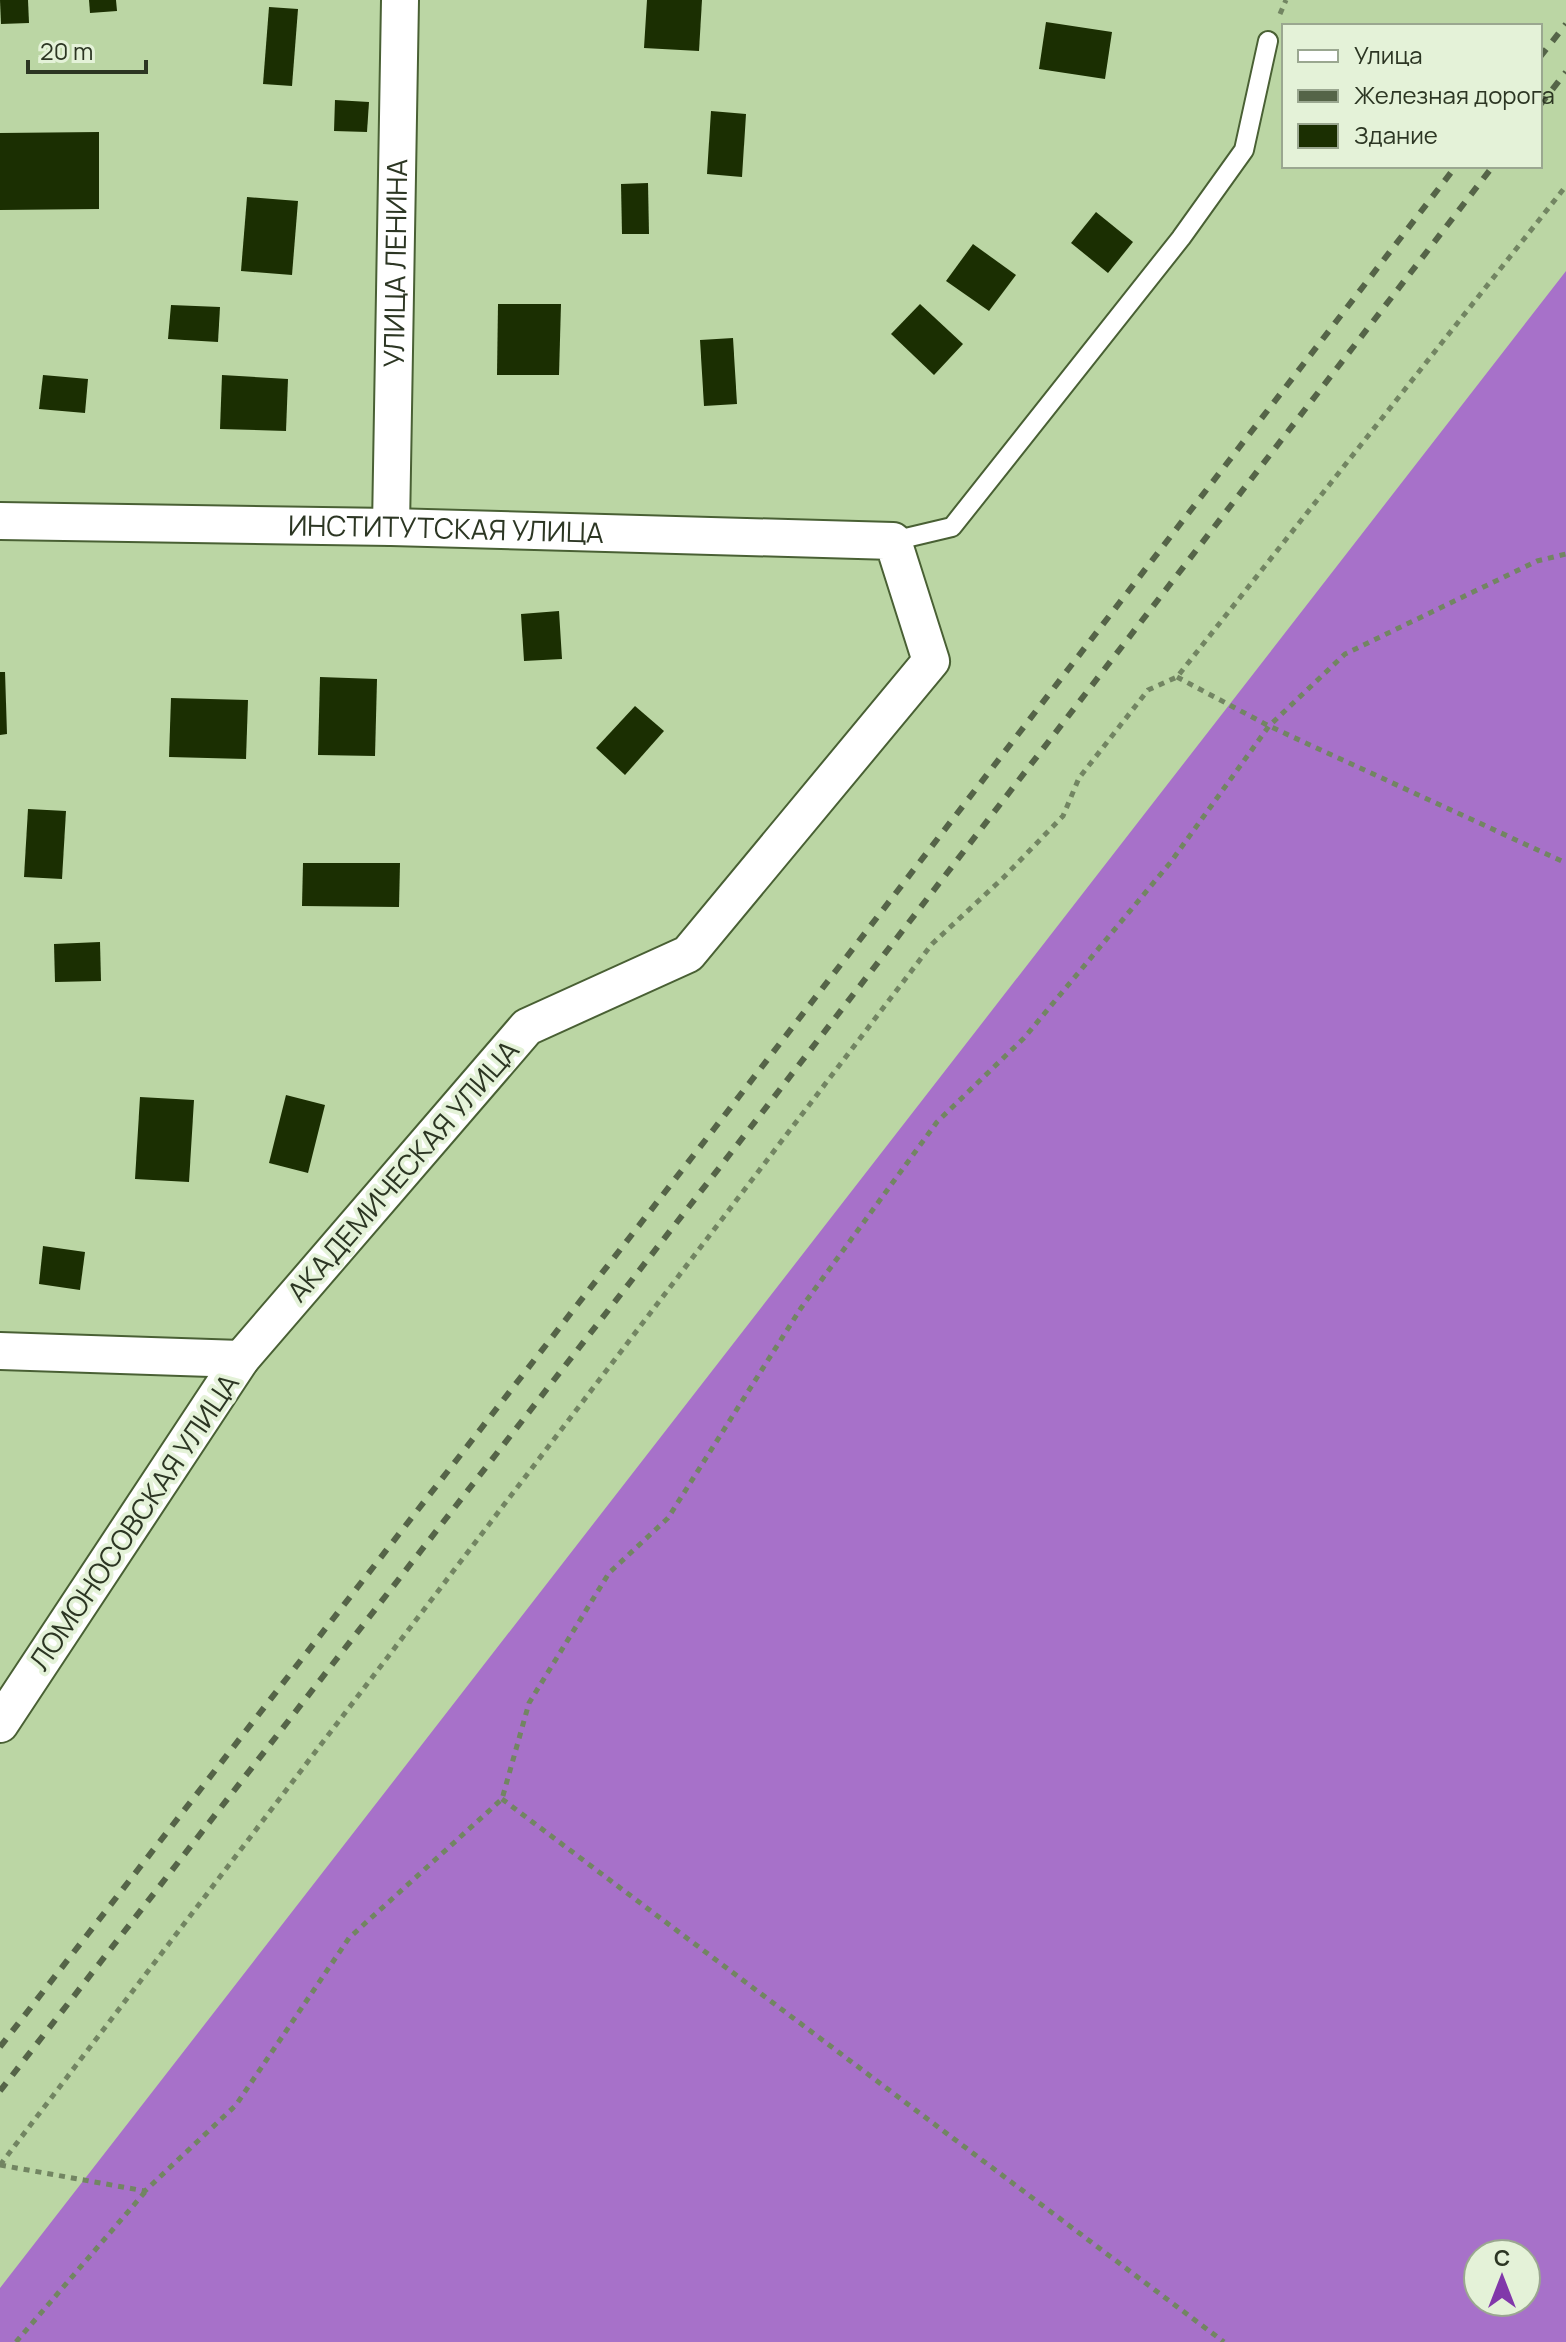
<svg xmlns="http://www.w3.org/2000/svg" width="1566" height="2342" viewBox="0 0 1566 2342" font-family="Manrope,sans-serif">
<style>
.forest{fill:#a771c9;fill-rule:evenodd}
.building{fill:#1b2f02}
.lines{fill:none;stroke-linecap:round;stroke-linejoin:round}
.service-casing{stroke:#496034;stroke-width:22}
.minor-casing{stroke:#496034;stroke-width:40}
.path{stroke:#728562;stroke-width:5;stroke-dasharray:6 6;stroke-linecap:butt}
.service{stroke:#fff;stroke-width:18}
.minor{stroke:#fff;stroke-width:36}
.rail{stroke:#556448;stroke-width:6;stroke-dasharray:10 10;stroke-linecap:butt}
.labels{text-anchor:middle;stroke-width:8;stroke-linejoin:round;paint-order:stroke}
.street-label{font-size:28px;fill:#2c3623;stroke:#e4f2d8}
</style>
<rect width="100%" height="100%" fill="#bbd6a4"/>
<path class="forest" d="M1566,271V2342H0V2288ZM1478,2254H1526V2302H1478Z"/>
<g class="building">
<polygon points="0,0 28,0 29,23 1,24"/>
<polygon points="89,0 116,0 117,11 90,13"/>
<polygon points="647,0 702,0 699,51 644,48"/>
<polygon points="269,7 298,9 292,86 263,84"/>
<polygon points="1046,22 1112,32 1105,79 1039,69"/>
<polygon points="335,100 369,102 367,132 334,131"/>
<polygon points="711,111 746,114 742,177 707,174"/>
<polygon points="99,132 99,209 0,210 0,133"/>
<polygon points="648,183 649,234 622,234 621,184"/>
<polygon points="247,197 298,201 292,275 241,271"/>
<polygon points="1096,212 1133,242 1108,273 1071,243"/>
<polygon points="973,244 1016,275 989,311 946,281"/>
<polygon points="498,304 561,304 559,375 497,375"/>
<polygon points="920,304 963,344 934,375 891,334"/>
<polygon points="171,305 220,307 218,342 168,339"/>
<polygon points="733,338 737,404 704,406 700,340"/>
<polygon points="43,375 88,379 85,413 39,409"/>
<polygon points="222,375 288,379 286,431 220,429"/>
<polygon points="559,611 562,659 524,661 521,614"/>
<polygon points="0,672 5,672 7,734 0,735"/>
<polygon points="320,677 377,679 375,756 318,755"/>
<polygon points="171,698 248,700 246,759 169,757"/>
<polygon points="635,706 664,731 625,775 596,748"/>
<polygon points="28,809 66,811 62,879 24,877"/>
<polygon points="303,863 400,863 399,907 302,906"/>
<polygon points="100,942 101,981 55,982 54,944"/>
<polygon points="286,1095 325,1105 308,1173 269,1163"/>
<polygon points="140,1097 194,1100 189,1182 135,1179"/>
<polygon points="43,1246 85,1252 80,1290 39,1284"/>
</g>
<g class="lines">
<g class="service-casing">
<polyline id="service" points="893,541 952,527 1181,238 1244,150 1268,41"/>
</g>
<g class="minor-casing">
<g id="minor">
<path id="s1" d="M0,521L391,527L893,541L931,661L688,954L527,1027L241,1359L0,1724"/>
<path id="s2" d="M391,527L400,0"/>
<polyline points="0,1351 241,1359"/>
</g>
</g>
<g class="path">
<polyline points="1280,14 1286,0"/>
<polyline points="1177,677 1269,726 1566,863"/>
<polyline points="502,1799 1224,2342"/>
<polyline points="0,2165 932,944 1003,878 1063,816 1079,778 1148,690 1177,677 1566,186"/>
<polyline points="0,2165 145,2191 236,2105 349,1938 502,1799 529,1703 609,1573 668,1518 801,1308 937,1122 1024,1038 1170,863 1269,726 1345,654 1537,561 1566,554"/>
<polyline points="16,2342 145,2192"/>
</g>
<use href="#service" class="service"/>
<use href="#minor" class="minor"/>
<g class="rail">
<polyline points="1540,57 1566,24"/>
<polyline points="1540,105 1566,72"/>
<polyline points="0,2047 714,1129 1456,166"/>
<polyline points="0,2091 737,1145 1493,166"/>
</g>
</g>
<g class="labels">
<g class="street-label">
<text dy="10" stroke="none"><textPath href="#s2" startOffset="264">УЛИЦА ЛЕНИНА</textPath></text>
<text dy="10" stroke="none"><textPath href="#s1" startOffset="446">ИНСТИТУТСКАЯ УЛИЦА</textPath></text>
<text transform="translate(403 1171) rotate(-49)" y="10">АКАДЕМИЧЕСКАЯ УЛИЦА</text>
<text transform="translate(134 1522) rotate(-56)" y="10">ЛОМОНОСОВСКАЯ УЛИЦА</text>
</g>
</g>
<rect x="1282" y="24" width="260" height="144" fill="#e4f2d8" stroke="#9aa790" stroke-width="2"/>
<rect x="1298" y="50" width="40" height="12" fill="#ffffff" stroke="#9aa790" stroke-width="2"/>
<text x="1354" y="64" font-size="24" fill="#2c3623">Улица</text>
<rect x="1298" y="90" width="40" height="12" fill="#556448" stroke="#9aa790" stroke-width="2"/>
<text x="1354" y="104" font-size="24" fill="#2c3623">Железная дорога</text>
<rect x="1298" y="124" width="40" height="24" fill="#1b2f02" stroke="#9aa790" stroke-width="2"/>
<text x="1354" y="144" font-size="24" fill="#2c3623">Здание</text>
<g transform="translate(1502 2278)"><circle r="38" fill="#e4f2d8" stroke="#9aa790" stroke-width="2"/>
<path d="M0-6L14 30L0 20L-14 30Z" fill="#8138aa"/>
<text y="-12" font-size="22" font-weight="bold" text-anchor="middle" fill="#2c3623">С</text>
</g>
<path d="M28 60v12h118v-12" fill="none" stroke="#2c3623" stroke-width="4"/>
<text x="40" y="60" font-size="24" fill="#2c3623" stroke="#e4f2d8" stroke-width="6" paint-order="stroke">20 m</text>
</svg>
